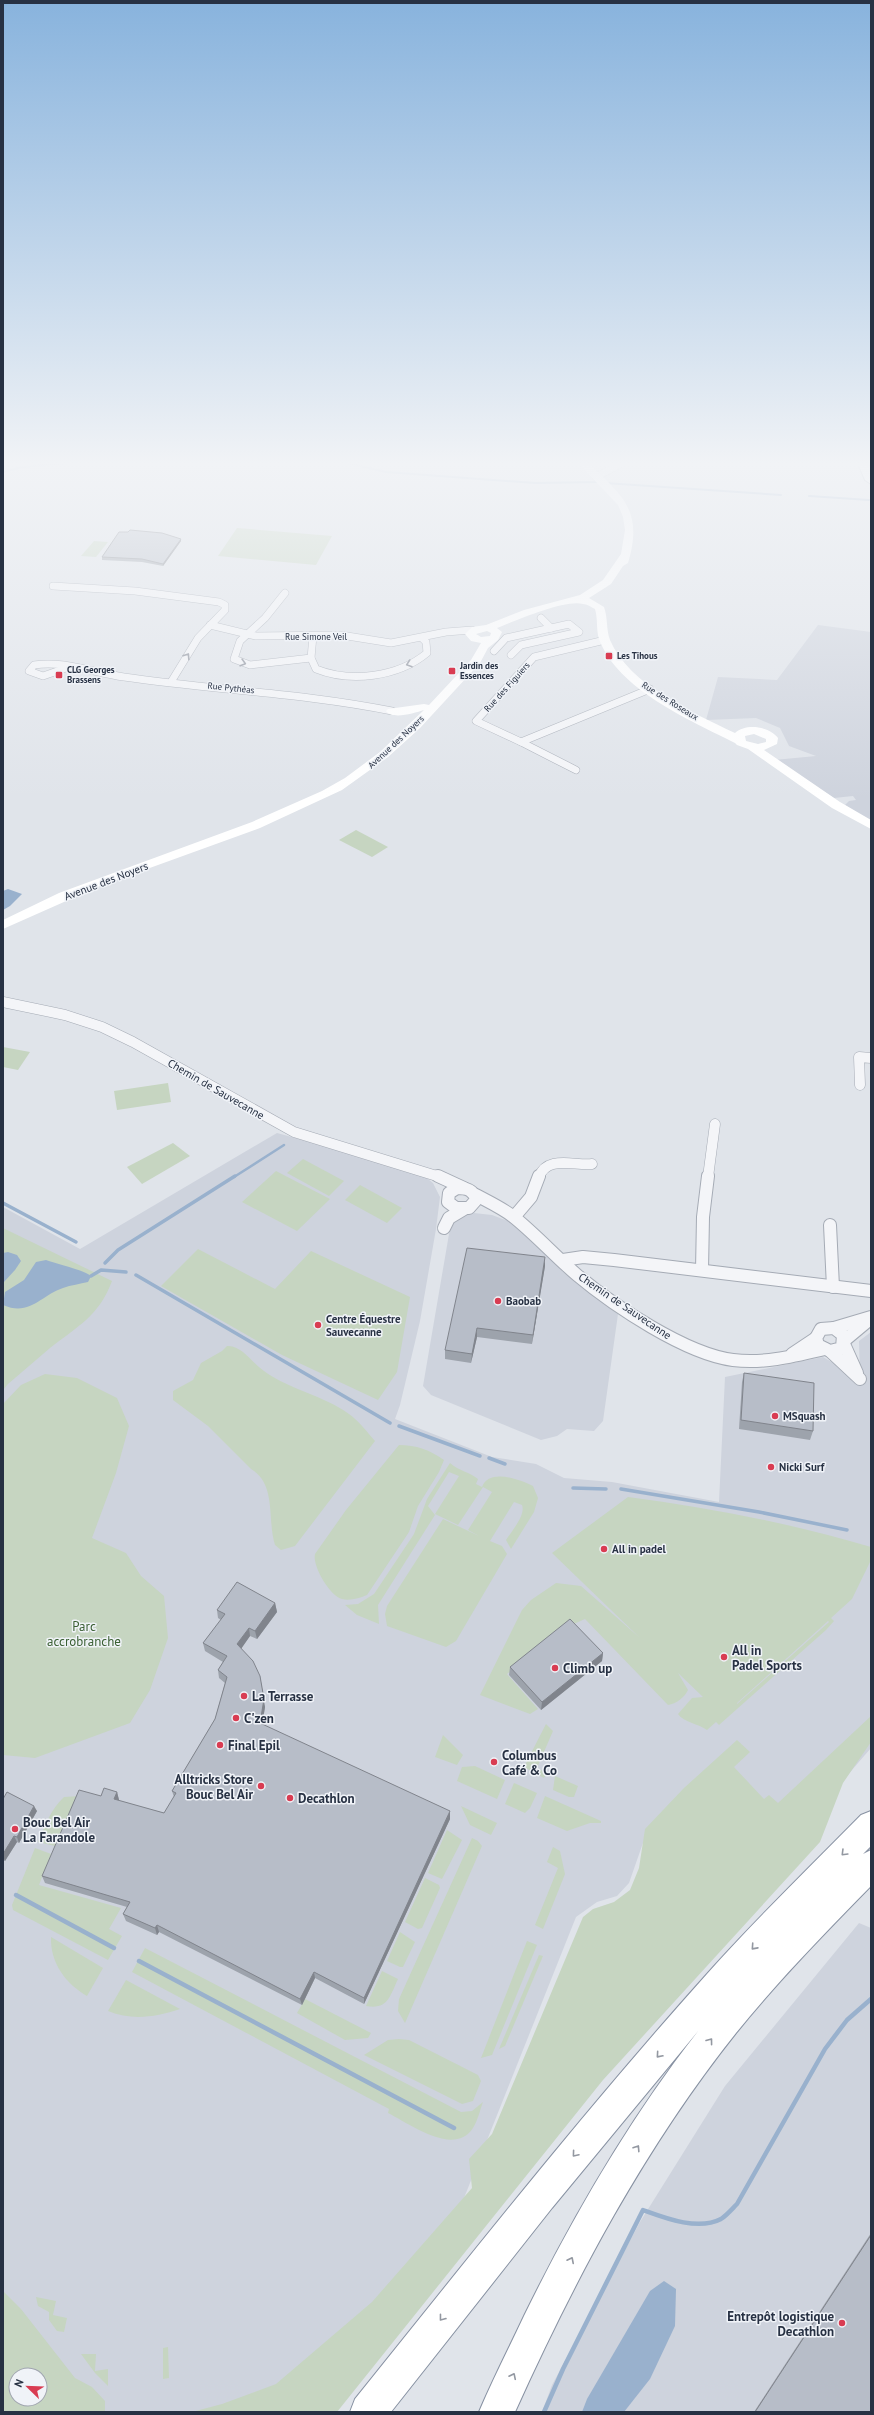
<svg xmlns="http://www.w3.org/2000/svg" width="874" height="2415" viewBox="0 0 874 2415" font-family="'PT Sans',sans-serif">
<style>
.built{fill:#ced3dd}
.green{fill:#c6d5c1;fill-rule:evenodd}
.water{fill:#99b1cd}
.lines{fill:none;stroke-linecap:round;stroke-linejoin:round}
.stream-far3{stroke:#99b1cd;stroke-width:2}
.stream-far2{stroke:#99b1cd;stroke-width:2.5}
.stream-far1{stroke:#99b1cd;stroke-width:3.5}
.stream{stroke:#99b1cd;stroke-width:4.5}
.street-far2-casing{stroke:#a5abb5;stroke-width:8}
.street-far1-casing{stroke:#a5abb5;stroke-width:11}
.street-casing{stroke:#a5abb5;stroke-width:14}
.highway-casing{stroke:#8791a2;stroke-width:2}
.street-far2{stroke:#f4f5f8;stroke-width:7}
.street-far1{stroke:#f4f5f8;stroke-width:10}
.street{stroke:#f4f5f8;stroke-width:12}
.secondary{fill:#fff;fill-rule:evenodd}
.highway{fill:#fff;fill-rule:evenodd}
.wall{fill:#9da3ac}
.shaded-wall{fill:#80848c}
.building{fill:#b7bdc8;stroke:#80848c}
.oneway{stroke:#8e939e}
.oneway2{stroke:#9398a1}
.poi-dot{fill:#d93c52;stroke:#f0f3f8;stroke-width:1.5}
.labels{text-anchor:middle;stroke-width:3;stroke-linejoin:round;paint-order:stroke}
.far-street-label{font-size:9px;fill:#273143;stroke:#f0f3f8}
.far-poi-label{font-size:9px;font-weight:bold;fill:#273143;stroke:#f0f3f8;text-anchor:start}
.street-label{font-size:11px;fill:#273143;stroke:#f0f3f8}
.poi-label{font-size:11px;font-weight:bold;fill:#273143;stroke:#f0f3f8;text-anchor:start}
.near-park-label{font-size:13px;fill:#3b6034;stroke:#f0f3f8}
.near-poi-label{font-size:13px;font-weight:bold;fill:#273143;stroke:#f0f3f8;text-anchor:start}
</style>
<rect width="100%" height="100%" fill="#e0e4ea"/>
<g class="built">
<polygon points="818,625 871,632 871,822 845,805 849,801 856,800 853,796 834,798 774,760 816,756 789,746 780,728 756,718 706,720 718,677 777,680"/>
<polygon points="277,1133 419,1172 433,1183 440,1197 436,1229 420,1321 400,1405 395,1419 492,1457 536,1464 564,1478 612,1482 719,1502 725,1377 823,1357 860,1378 859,1341 871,1332 871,1748 755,1882 644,1840 629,1883 617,1896 597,1902 576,1917 464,2198 286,2412 44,2412 40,2399 40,2375 3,2348 3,1207 80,1249"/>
<polygon points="474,1213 492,1215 508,1221 523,1231 562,1271 618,1314 603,1421 594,1431 567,1429 557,1436 541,1440 431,1395 423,1386 449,1234 453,1222 461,1215"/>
<polygon points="859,1923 871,1928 871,2412 542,2412 552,2385 640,2222 725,2086"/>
</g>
<g class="green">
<polygon points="237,528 332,536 316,565 218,556"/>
<polygon points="94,541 108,542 96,557 81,556"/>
<polygon points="356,830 388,847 372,857 339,840"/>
<polygon points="3,1047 30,1052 18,1070 3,1067"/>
<polygon points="168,1083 171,1102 117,1110 114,1091"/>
<polygon points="173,1143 190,1156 142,1184 127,1167"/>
<polygon points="303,1159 344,1181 329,1196 287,1173"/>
<polygon points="276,1171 330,1199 297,1231 242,1202"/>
<polygon points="360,1185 402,1208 387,1223 345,1200"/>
<path d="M3,1228L112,1281C99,1316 78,1326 50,1348C36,1360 22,1372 8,1384L3,1390Z"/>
<polygon points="198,1249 275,1289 311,1251 410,1297 397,1372 378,1400 282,1355 161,1286"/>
<path d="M227,1346C242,1345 252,1363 264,1371C290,1390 323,1395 349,1414C359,1421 367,1432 375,1441L295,1546L281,1550L275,1545C267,1521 277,1484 251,1469L208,1426L173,1400V1391L193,1380L201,1363L222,1351Z"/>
<polygon points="45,1374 77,1378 117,1398 129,1426 116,1473 92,1538 126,1553 141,1576 164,1596 168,1638 150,1690 130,1723 35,1758 3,1755 3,1404 21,1385"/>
<path d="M399,1445C416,1445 430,1450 444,1460L439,1472L418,1506L409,1532L367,1595C360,1598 350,1601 342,1599C330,1596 312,1566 315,1554L346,1510Z"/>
<path d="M450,1463C459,1471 470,1472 478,1479L476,1484L482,1487C489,1468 519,1479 533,1486L538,1498L534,1512L511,1549L506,1540C511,1532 526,1515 522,1505L514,1502L490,1541L502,1546L507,1554L456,1641L446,1647L387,1626L385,1614L387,1606L443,1519L479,1536L468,1530L492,1492L483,1487L458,1525L435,1514L459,1476L449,1472L428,1506L435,1515L378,1605L379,1624L357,1615L345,1605L358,1604L374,1594L414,1534L427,1499Z"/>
<path d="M628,1497C710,1508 791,1523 871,1547V1560L852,1599L831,1618L834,1621L826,1630L719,1725L716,1722L707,1730C699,1724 683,1722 678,1714L692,1698L703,1697L678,1673L688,1690C685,1697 676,1704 668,1705L585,1619L567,1627L507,1674L538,1709L530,1714L480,1695L522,1610L531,1600L556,1583L581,1586L640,1638L552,1553ZM828,1621L829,1622L737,1704V1703Z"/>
<polygon points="871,1716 871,1742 843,1783 820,1842 603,2080 337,2412 192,2412 222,2404 276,2384 372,2302 472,2188 469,2159 492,2134 583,1917 593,1909 614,1902 630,1890 639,1868 645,1829 684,1788 737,1740 750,1752 734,1767 764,1799 769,1795 778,1803"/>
<polygon points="546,1724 553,1731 537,1768 547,1773 544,1778 524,1767"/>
<polygon points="443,1735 463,1755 457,1765 435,1757"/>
<polygon points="475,1766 505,1780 497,1799 457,1781 462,1767"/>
<polygon points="555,1776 578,1786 574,1797 569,1797 553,1790"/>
<polygon points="514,1783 537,1793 530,1808 525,1813 505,1804"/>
<path d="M80,1796L59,1847L38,1842C45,1825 51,1809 64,1797Z"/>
<polygon points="545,1796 601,1821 601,1823 590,1823 567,1831 537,1818"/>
<polygon points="461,1806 497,1823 491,1835 470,1825"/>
<polygon points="447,1830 462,1840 442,1879 428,1873"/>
<polygon points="472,1838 478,1841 482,1846 405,2023 398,2011 399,1999"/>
<polygon points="553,1847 560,1851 565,1874 543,1929 535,1925 558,1868 547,1862"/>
<polygon points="35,1848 51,1854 39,1885 121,1908 109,1929 122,1936 108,1960 13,1910 12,1905"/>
<polygon points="425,1878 439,1885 440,1888 422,1928 418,1929 405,1922"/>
<polygon points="400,1932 415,1942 403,1967 400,1967 387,1961"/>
<path d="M51,1937L103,1968L87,1996C66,1984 50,1963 51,1937Z"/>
<polygon points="527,1941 537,1945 492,2055 481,2058"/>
<path d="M145,1948L461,2112L472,2111L483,2102C480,2110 478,2120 473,2128C454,2157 410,2124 388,2113L389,2109L132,1972Z"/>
<polygon points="539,1955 543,1956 505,2046 499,2049"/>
<path d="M382,1971L398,1979C390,1996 388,2010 366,2006Z"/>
<path d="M126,1980L180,2009C156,2017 132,2021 108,2011Z"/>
<polygon points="305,1999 371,2033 368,2038 345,2040 297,2013"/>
<polygon points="399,2039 409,2040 478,2075 481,2081 473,2101 462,2104 364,2055 388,2040"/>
<path d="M3,2291L21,2309L75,2378L92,2387L105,2401V2412H3ZM16,2375H40V2399H16Z"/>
<polygon points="36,2297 56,2301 53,2315 67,2318 64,2332 57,2331 49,2320 49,2312 38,2306"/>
<polygon points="168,2347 169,2378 163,2379 163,2348"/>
<polygon points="81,2354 96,2354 95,2371 108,2369 108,2386 95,2373"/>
</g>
<g class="water">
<polygon points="8,889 22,894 10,906 3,910 3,891"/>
<polygon points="8,1252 17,1255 21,1261 15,1270 3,1283 3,1253"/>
<path d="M46,1260C57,1264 84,1270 91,1276L88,1282C80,1284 71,1285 63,1288C41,1295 30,1317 3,1305L5,1292L24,1280L36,1262Z"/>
<polygon points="664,2281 676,2289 675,2326 650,2379 624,2412 582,2412 587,2399 650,2291"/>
</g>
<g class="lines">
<g class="stream-far3">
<polyline points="339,461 386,472 535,483 599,482"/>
<polyline points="3,472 22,467 90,461"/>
<polyline points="605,483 781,495"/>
<polyline points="809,496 869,500"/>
</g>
<polyline class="stream-far2" points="234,1177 284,1145"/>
<g class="stream-far1">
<polyline points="3,1203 76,1242"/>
<polyline points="105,1263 118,1250 235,1176"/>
<polyline points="136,1275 390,1423"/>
<polyline points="91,1276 101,1270 126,1272"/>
<polyline points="399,1426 480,1456"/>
<polyline points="489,1458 505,1464"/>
<polyline points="573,1488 606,1489"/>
<polyline points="621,1489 759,1512 847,1530"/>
</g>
<g class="stream">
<polyline points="16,1895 114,1948"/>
<polyline points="139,1961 454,2128"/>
<path d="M544,2412L563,2369L643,2210C665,2218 698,2231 721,2219C727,2215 732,2209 737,2204L825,2049L847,2020L871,1999"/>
</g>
<g class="street-far2-casing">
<g id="street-far2">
<polyline points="596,477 626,461"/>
<polyline points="53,586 135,591 219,602 225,605 225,610 198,638 171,682"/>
<polyline points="285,593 265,618 240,641 234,659 250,665 311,658"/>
<polyline points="541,618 551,628"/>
<polyline points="210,625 256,636 341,635 391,643 446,632 472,630"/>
<path d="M313,636L311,658L316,669C351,683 398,677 427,653L426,642L422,638"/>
<polyline points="605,640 534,657 476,721 521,742 650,689"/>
<polyline points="494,651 506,638 569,624 579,632 521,645 511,655"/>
<path d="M69,667L43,676L29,671L34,665C64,660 94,673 124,677C213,690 303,693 392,711"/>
<polyline points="521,742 576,770"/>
</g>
</g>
<g class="street-far1-casing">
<g id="street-far1">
<polyline points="3,1002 65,1015 102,1027 133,1042 294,1132 440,1177"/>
<polyline points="860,1085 859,1057 871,1058"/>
<path d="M539,1177C547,1155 574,1166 592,1164"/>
<polyline points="708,1177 715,1124"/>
</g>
</g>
<g class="street-casing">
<g id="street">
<polyline points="438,1176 464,1188"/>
<path d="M457,1188C467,1188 474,1190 476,1200L469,1208H456L448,1202L449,1193Z"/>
<path d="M476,1195C489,1202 504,1209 515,1218C537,1236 556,1257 577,1275C614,1306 686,1354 733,1360C764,1364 795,1356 825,1349"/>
<polyline points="514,1217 531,1197 539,1176"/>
<polyline points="830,1225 833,1287"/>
<polyline points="444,1228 449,1218 464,1209"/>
<polyline points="563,1260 583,1257 614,1260 871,1291"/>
<polyline points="702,1270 703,1217 708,1176"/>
<polyline points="834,1328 871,1317"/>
<polygon points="834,1328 843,1335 842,1348 830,1351 818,1345 816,1338 821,1329"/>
<polyline points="845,1340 869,1320"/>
<polyline points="844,1344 857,1373"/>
<polyline points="830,1351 860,1379"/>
<polyline points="792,1354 816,1338"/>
</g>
</g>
<g class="highway-casing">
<g id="highway">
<polygon points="857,461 869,461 871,484 865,480"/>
<path d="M871,1811V1846L863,1854L871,1850V1886C825,1933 778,1981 736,2033C645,2147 575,2279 515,2412H479C493,2379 509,2348 524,2316C573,2216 630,2118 699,2030L552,2208L391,2412H350L355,2399C470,2256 584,2111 707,1974C756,1919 809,1868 861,1815Z"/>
</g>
</g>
<use href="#street-far2" class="street-far2"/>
<use href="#street-far1" class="street-far1"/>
<use href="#street" class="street"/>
<path class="secondary" d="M576,461H586C622,495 644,510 628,563L623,566L611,584L589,598L604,607C608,618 606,629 610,640C629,685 693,713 735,733C746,723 769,726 778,738L777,744L764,750L840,802L871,820V829L832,808L748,749L737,745L735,743C690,720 618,690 599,639C596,629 598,619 595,609C591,607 587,604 583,604C565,599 515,621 497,628L502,632L498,640L488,648L480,663L420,728L388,757L342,790L260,828L100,886L3,929V920L59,893L252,822L322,791L345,778L380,752L424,710C414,713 393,720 386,711L388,709L424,704L429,705L471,660L481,643L471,641L465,634L472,627L486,625L524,610L580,595L603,580L621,554L625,530L623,517L618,505ZM487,631L491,633L490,636L481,637L476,634ZM754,734L766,739V742L758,744L746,741L745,736Z"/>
<use href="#highway" class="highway"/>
</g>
<g class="wall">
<polygon points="181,539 181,541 163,566 142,562 102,560 102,557"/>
<polygon points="545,1266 532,1344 477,1337 471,1363 445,1359 445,1350"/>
<polygon points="744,1373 813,1431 810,1440 739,1429 742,1382"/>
<polygon points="275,1603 277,1612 257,1639 250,1636 241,1648 265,1707 262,1725 450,1819 364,2004 315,1978 302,2005 159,1932 157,1935 126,1921 123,1914 127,1907 45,1883 42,1876 101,1796 117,1792 119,1800 119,1801 164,1813 174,1797 172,1791 215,1719 225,1683 219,1678 218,1670 223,1662 205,1651 203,1643 221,1620 218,1618 217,1610"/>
<polygon points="603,1653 602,1661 541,1710 509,1675 510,1667"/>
<polygon points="3,1799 37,1811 19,1843 17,1842 5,1861 3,1860"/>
<polygon points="871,2233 871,2412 754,2412"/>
</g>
<g class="shaded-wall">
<polygon points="181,539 181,541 163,566 163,564"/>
<polygon points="545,1257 545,1266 532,1344 533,1335"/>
<polygon points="477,1328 477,1337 471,1363 472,1354"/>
<polygon points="275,1603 277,1612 257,1639 255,1631"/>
<polygon points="249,1628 250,1636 239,1652 237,1644"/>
<polygon points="603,1653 602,1661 541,1710 542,1702"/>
<polygon points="260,1676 265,1707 261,1731 260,1723"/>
<polygon points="117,1792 119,1800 116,1807 114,1799"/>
<polygon points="34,1806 37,1811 19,1843 17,1837"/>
<polygon points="450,1811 450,1819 364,2004 364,1998"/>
<polygon points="14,1836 17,1842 5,1861 3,1857 3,1854"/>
<polygon points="157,1925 159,1932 157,1935 155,1928"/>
<polygon points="314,1972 315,1978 302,2005 300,1999"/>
</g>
<g class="building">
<polygon points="130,530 162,533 181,539 163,564 142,559 102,557 119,532 128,532"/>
<polygon points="467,1248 545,1257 533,1335 477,1328 472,1354 445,1350"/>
<polygon points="744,1373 814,1383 813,1431 741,1420"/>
<polygon points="237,1582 275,1603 255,1631 249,1628 237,1644 253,1661 260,1676 264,1699 260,1723 450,1811 364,1998 314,1972 300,1999 157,1925 155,1928 123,1914 130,1902 42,1876 79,1790 101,1796 104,1788 117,1792 114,1799 164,1813 176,1793 172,1791 215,1719 227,1677 218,1670 227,1656 203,1643 225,1614 217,1610"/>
<polygon points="570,1619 603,1653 542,1702 510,1667"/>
<polygon points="7,1792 34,1806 17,1837 14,1836 3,1854 3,1799"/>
<polygon points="871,2235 871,2412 755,2412"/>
</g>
<defs><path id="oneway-chevron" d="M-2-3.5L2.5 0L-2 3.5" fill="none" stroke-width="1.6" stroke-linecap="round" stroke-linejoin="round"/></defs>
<g class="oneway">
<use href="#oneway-chevron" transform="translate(187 656) rotate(-57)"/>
<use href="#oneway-chevron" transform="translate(243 663) rotate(16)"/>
<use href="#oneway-chevron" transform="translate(409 664) rotate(161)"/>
</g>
<g class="oneway2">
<use href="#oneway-chevron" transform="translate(844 1853) rotate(135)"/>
<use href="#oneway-chevron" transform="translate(754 1947) rotate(132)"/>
<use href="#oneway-chevron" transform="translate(710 2041) rotate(-53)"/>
<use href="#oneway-chevron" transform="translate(659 2055) rotate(131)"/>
<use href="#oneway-chevron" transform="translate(637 2148) rotate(-57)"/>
<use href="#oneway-chevron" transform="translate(575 2154) rotate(130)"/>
<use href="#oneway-chevron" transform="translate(571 2260) rotate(-63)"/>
<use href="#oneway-chevron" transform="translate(442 2318) rotate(128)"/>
<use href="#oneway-chevron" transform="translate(513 2376) rotate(-64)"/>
</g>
<linearGradient id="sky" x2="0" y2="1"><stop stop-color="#88b3dd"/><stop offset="0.58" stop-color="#f1f3f6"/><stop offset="1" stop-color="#f1f3f6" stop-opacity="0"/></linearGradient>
<rect width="874" height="799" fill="url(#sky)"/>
<g class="poi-dot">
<rect x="605" y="652" width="8" height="8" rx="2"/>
<rect x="448" y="667" width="8" height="8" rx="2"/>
<rect x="55" y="671" width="8" height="8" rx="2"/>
<circle cx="498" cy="1301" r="4"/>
<circle cx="318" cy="1325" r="4"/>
<circle cx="775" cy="1416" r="4"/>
<circle cx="771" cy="1467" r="4"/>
<circle cx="604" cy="1549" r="4"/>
<circle cx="724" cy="1657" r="4"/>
<circle cx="555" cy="1668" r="4"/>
<circle cx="244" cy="1696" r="4"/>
<circle cx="236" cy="1718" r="4"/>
<circle cx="220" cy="1745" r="4"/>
<circle cx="494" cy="1762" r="4"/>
<circle cx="261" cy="1786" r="4"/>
<circle cx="290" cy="1798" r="4"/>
<circle cx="15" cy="1829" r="4"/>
<circle cx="842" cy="2323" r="4"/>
</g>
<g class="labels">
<g class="far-street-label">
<text x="316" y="640">Rue Simone Veil</text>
<text transform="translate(507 687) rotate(-48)" y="3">Rue des Figuiers</text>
<text transform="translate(231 688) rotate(6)" y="3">Rue Pythéas</text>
<text transform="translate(670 701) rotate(32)" y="3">Rue des Roseaux</text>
<text transform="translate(396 742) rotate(-43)" y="3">Avenue des Noyers</text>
</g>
<g class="far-poi-label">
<text x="617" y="659">Les Tihous</text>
<text x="460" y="669">Jardin des<tspan x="460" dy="10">Essences</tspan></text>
<text x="67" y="673">CLG Georges<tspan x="67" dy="10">Brassens</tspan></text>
</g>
<g class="street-label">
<text transform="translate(106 881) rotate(-21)" y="4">Avenue des Noyers</text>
<text transform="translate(216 1089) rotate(30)" y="4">Chemin de Sauvecanne</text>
<text transform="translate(625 1306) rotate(34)" y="4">Chemin de Sauvecanne</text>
</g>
<g class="poi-label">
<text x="506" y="1305">Baobab</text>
<text x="326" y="1323">Centre Équestre<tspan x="326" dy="13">Sauvecanne</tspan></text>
<text x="783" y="1420">MSquash</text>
<text x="779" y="1471">Nicki Surf</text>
<text x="612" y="1553">All in padel</text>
</g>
<g class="near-park-label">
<text x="84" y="1631">Parc<tspan x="84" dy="15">accrobranche</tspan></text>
</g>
<g class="near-poi-label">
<text x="732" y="1655">All in<tspan x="732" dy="15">Padel Sports</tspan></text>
<text x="563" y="1673">Climb up</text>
<text x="252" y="1701">La Terrasse</text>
<text x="244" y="1723">C'zen</text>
<text x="228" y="1750">Final Epil</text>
<text x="502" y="1760">Columbus<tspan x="502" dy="15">Café &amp; Co</tspan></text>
<text x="253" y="1784" text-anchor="end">Alltricks Store<tspan x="253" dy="15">Bouc Bel Air</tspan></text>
<text x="298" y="1803">Decathlon</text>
<text x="23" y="1827">Bouc Bel Air<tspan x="23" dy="15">La Farandole</tspan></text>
<text x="834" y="2321" text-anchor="end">Entrepôt logistique<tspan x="834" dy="15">Decathlon</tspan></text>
</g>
</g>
<rect width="874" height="2415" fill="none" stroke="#273143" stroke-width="8"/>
<g transform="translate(28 2387) rotate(293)"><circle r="19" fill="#f0f3f8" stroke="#a0a5b0"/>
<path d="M0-3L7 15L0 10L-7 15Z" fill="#d93c52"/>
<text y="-6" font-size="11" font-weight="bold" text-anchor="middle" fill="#273143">N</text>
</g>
</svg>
